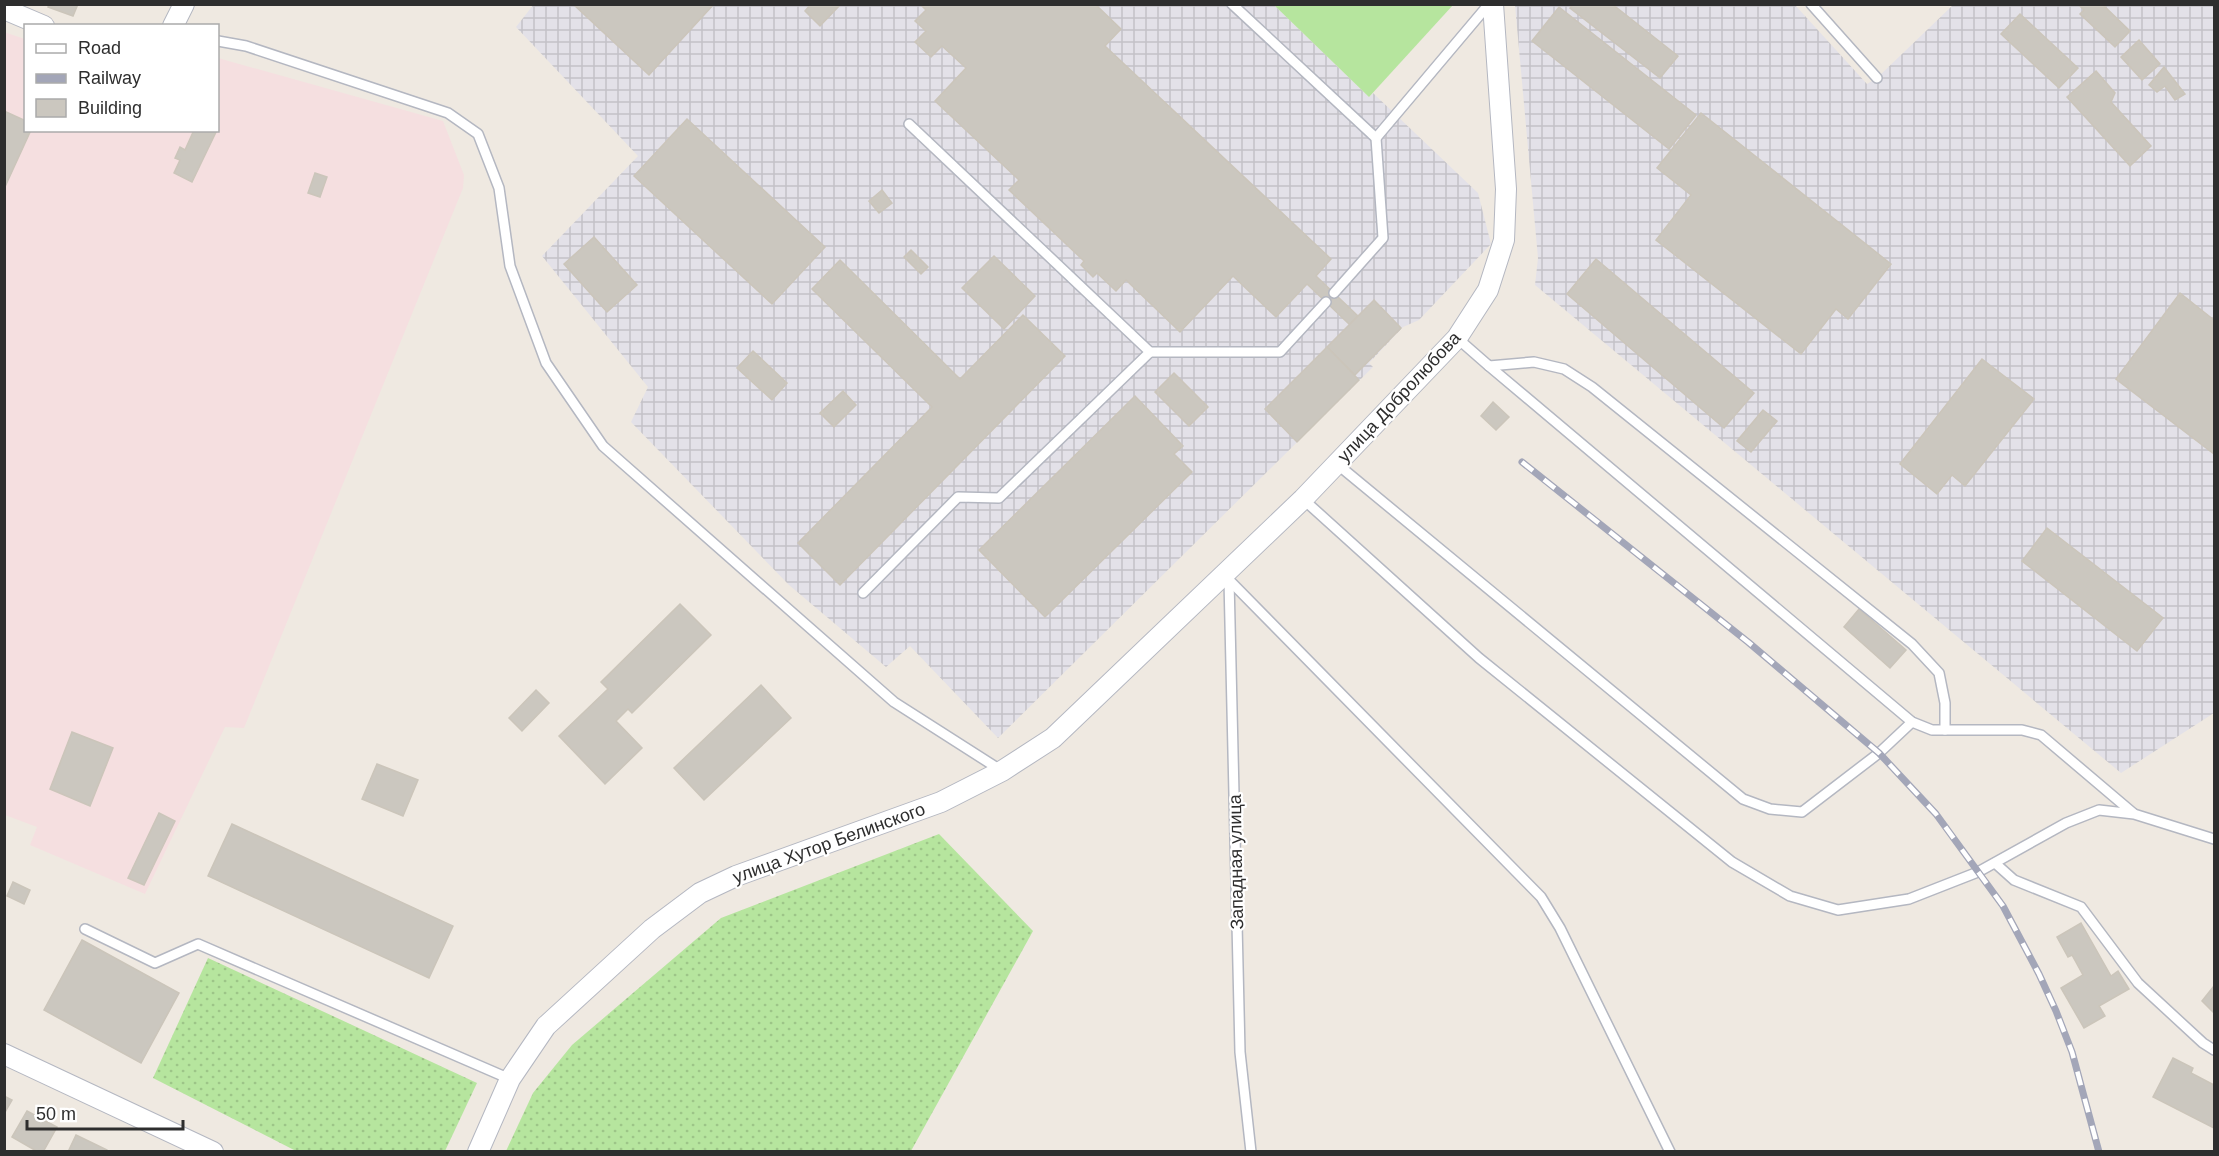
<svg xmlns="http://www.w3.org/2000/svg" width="2219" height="1156" viewBox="0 0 2219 1156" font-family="Arial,sans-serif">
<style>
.industrial{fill:url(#industrial-grid)}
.medical{fill:#f5dfe0}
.grass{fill:#b6e59e}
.garden{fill:url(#garden-dots)}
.building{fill:#cbc7bf;stroke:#cbc5ba;stroke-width:1.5}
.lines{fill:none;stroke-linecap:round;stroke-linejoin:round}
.lane-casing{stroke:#b4b7c1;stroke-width:12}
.street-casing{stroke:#b4b7c1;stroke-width:22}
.lane{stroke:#fff;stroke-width:9}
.street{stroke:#fff;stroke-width:20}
.rail-casing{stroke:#a3a6b8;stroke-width:7}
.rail{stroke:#fff;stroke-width:4.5;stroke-dasharray:14;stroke-linecap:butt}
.labels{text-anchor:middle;stroke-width:4.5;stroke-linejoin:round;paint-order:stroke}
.street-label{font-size:18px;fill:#2e2e2e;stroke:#fff}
</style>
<defs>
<pattern id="industrial-grid" width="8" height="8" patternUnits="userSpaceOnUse" patternTransform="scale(1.5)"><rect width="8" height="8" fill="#e3e1e8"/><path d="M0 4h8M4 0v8" fill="none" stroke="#c3c1c7"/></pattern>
<pattern id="garden-dots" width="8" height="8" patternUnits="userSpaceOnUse" patternTransform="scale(1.5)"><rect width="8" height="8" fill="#b6e59e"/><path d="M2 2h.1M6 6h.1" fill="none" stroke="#9dc588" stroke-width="1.8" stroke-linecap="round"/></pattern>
</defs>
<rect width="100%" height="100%" fill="#efe9e1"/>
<g class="industrial">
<polygon points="534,4 1274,5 1369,97 1373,93 1478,193 1491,244 1419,320 1403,327 1369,363 1373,367 998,738 910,646 886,667 789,585 631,422 648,387 542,256 638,156 516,27"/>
<polygon points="1515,5 1795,5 1867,84 1877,78 1953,5 2214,5 2214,713 2121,773 1535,285 1538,258"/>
</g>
<polygon class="medical" points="4,32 25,39 26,130 218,130 218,58 443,121 464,175 463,188 244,728 225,727 145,894 30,845 37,827 5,815"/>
<polygon class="grass" points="1274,5 1453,5 1369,97"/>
<g class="garden">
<polygon points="939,834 1033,931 911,1151 506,1151 533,1093 572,1045 721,918"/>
<polygon points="208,958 477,1083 445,1151 296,1151 153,1078"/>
</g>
<g class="building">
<polygon points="49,4 78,4 73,16 48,7"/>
<polygon points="573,4 714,4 649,75"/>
<polygon points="811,4 841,4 820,26 805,11"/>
<polygon points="920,4 1095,4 1121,29 1105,46 1331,259 1316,276 1358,316 1350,325 1307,284 1276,317 1233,276 1180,332 1126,280 1116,291 1097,273 1093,277 1081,265 1084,261 1009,190 1019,180 935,101 966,68 942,46 931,57 915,42 926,31 915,21 926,10"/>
<polygon points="1573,4 1612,4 1678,56 1660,78 1570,8"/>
<polygon points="2078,4 2102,4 2130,31 2115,47 2080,14 2084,10"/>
<polygon points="1559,7 1696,115 1669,149 1532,41"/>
<polygon points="2020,14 2078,68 2059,88 2001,34"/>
<polygon points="2139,40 2160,64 2142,80 2121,57"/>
<polygon points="2164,67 2185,94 2175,100 2165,86 2157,92 2149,85"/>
<polygon points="2096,71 2115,93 2111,102 2151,146 2130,166 2067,97"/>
<polygon points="4,111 26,121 26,130 31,130 4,189"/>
<polygon points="1701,113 1891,264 1848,319 1836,309 1801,354 1656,240 1691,195 1657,168"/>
<polygon points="687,119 825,247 772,304 634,176"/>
<polygon points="194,130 217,130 192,182 174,173 180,160 175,158 180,147 185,150"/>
<polygon points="315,173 327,177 320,197 308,193"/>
<polygon points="882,190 892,203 879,213 869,201"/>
<polygon points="594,237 637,285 607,312 564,264"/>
<polygon points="911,250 928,267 921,274 904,257"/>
<polygon points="994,256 1035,296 1004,329 962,288"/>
<polygon points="1596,259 1754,393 1724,428 1567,294"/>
<polygon points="840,260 960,379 1023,315 1065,356 840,585 798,543 932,407 812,289"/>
<polygon points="2180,293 2214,320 2214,454 2116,379"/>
<polygon points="1374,300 1401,328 1355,375 1327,347"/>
<polygon points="1327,347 1359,380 1297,442 1265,409"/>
<polygon points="753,351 787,383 772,400 737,368"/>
<polygon points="1982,359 2034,399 1965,486 1952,475 1937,494 1900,464"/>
<polygon points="1174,373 1208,407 1189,426 1155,392"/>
<polygon points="843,391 856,405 834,427 820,413"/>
<polygon points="1135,396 1183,446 1174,454 1192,472 1045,617 979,550"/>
<polygon points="1493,402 1509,417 1496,430 1481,416"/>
<polygon points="1763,410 1777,421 1751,452 1737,441"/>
<polygon points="2047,528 2163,618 2137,651 2022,561"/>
<polygon points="680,604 711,635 632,713 628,709 616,721 642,748 605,784 559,736 608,689 601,682"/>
<polygon points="1859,609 1906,650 1890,668 1844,627"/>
<polygon points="761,685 791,718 704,800 674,768"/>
<polygon points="536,690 549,703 522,731 509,718"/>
<polygon points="72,732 113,748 90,806 50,789"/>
<polygon points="377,764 418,780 403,816 362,799"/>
<polygon points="159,813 175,821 144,885 128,878"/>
<polygon points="232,824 453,926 429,978 208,876"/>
<polygon points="13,882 30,890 24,904 7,896"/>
<polygon points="2081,923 2111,976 2118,971 2129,989 2099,1006 2105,1016 2084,1028 2061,988 2083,975 2072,955 2068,957 2057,937"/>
<polygon points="82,940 179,993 141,1063 44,1010"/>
<polygon points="2214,986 2214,1013 2202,1001"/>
<polygon points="2173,1058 2193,1068 2191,1073 2214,1085 2214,1128 2153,1097"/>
<polygon points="4,1096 12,1100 4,1114"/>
<polygon points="27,1111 57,1127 43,1152 38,1152 12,1137"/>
<polygon points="76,1135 107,1150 107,1152 68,1152"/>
</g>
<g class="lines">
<g class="lane-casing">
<g id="lane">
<polyline points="1232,4 1376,138 1489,4"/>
<polyline points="1811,4 1877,78"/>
<polyline points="218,41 246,46 448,113 478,134 499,188 510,266 546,363 603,446 894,702 1002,771"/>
<polyline points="909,124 1150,352 1280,352 1326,302"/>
<polyline points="1334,293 1383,238 1376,138"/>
<polyline points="1457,338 1489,366 1534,362 1564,369 1592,387 1912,644 1939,673 1945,703 1945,730"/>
<polyline points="1489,366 1912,722 1932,730 2022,730 2041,735 2133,813"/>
<polyline points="1337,464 1743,799 1770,809 1802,812 1879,753 1912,722"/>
<polyline points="1303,499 1479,658 1732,862 1790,896 1838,910 1909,899 1978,872 2066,823 2099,810 2134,814 2214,839"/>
<polyline points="1229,580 1240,1052 1251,1152"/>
<polyline points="1230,581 1541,897 1560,928 1670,1152"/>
<polyline points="863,593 958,497 999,498 1150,352"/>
<polyline points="1995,863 2014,880 2081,907 2138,983 2203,1043 2214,1050"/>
<polyline points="85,929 155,963 198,944 510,1079"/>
</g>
</g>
<g class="street-casing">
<g id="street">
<polyline points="4,9 44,26"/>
<polyline points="173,26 184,4"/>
<polyline points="4,1054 213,1152"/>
<polyline points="478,1152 510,1079 546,1026 652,929 700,893 736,876 941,802 1002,771 1053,738 1303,499 1457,338 1488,290 1504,240 1506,189 1493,4"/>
</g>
</g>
<use href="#lane" class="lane"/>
<use href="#street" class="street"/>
<g class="rail-casing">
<polyline id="rail" points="1522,462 1748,642 1879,753 1936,814 2003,906 2039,974 2056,1011 2072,1052 2099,1152"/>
</g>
<use href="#rail" class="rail"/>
</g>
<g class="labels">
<g class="street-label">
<text transform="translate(1399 397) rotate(-47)" y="6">улица Добролюбова</text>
<text transform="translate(829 843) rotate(-20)" y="6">улица Хутор Белинского</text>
<text transform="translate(1236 862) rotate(-91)" y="6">Западная улица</text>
</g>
</g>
<rect width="2219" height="1156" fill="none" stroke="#2e2e2e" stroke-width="12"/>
<rect x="24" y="24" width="195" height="108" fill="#ffffff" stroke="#ababab" stroke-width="1.5"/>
<rect x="36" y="44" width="30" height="9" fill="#ffffff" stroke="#ababab" stroke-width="1.5"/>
<text x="78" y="54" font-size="18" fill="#2e2e2e">Road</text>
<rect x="36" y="74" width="30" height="9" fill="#a3a6b8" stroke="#ababab" stroke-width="1.5"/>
<text x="78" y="84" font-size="18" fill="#2e2e2e">Railway</text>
<rect x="36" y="99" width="30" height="18" fill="#cbc7bf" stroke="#ababab" stroke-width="1.5"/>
<text x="78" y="114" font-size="18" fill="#2e2e2e">Building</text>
<path d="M27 1120v9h156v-9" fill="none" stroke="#2e2e2e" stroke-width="3"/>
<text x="36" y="1120" font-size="18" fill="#2e2e2e" stroke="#ffffff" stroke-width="4.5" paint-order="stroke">50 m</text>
</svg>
